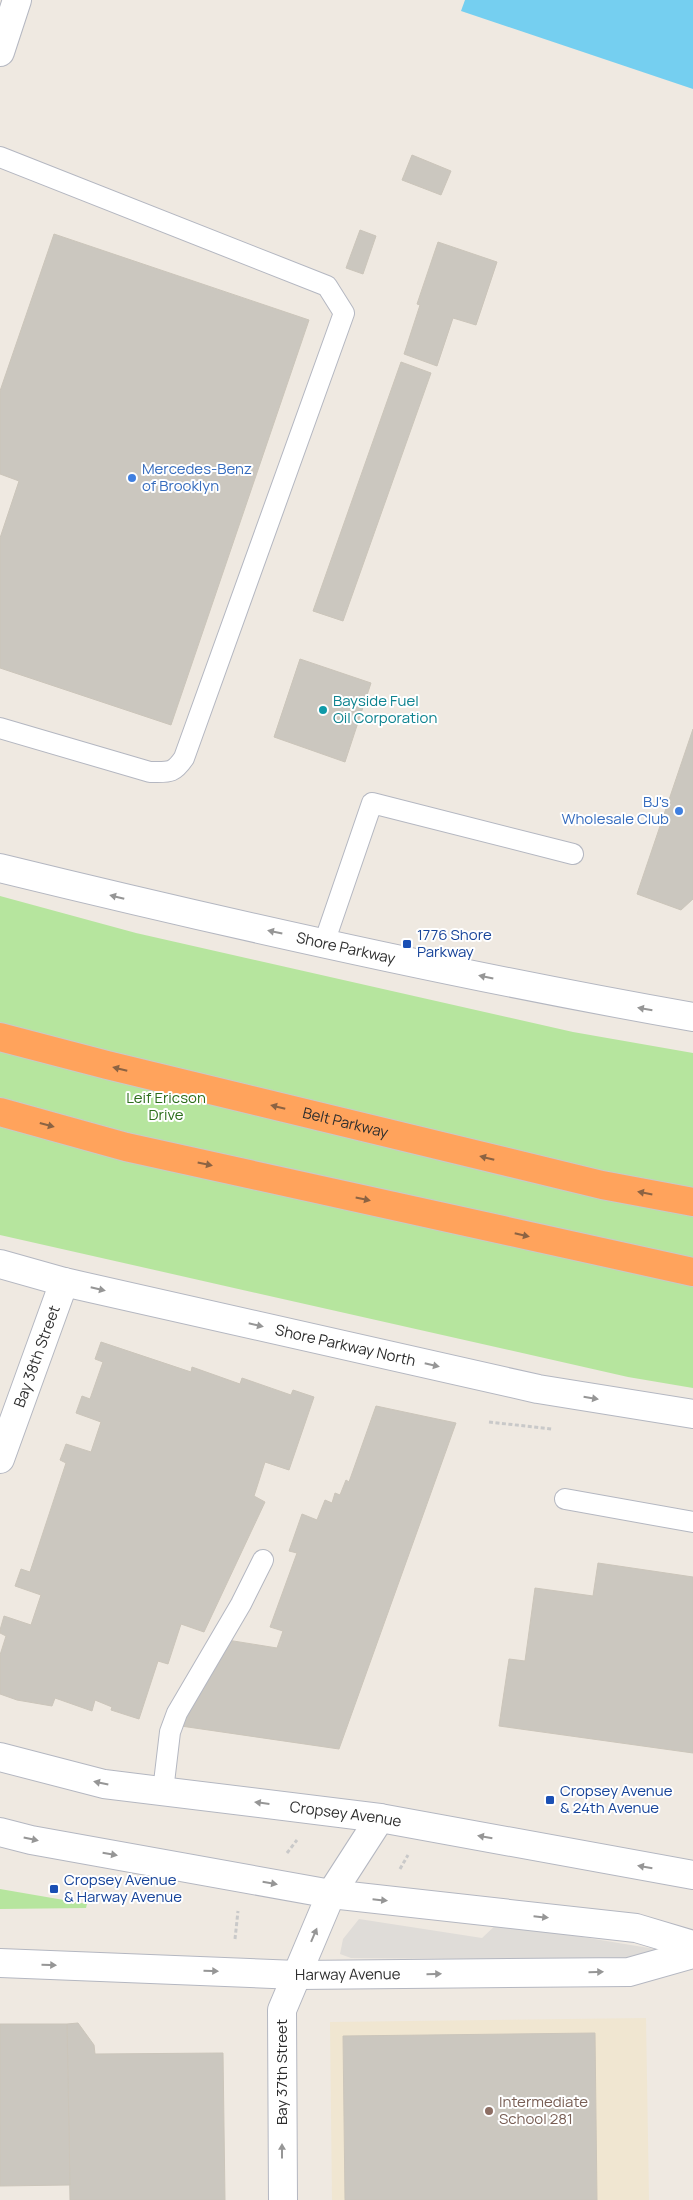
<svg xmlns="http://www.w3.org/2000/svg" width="693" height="2200" viewBox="0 0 693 2200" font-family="Manrope,sans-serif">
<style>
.education{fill:#f0e6d1}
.green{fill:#b6e59e}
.plaza{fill:#dfdcd8}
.water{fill:#75cff0}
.building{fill:#cbc7bf;stroke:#cbc5ba}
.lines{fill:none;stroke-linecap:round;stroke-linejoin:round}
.lane-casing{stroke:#b4b7c1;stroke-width:22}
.street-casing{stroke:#b4b7c1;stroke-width:30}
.secondary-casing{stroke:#b4b7c1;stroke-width:30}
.highway-casing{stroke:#c9c9c9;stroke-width:30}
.path{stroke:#c9c9c9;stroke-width:3;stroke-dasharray:4 2.5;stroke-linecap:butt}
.lane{stroke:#fff;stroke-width:20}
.street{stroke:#fff;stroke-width:28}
.secondary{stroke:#fff;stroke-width:28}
.highway{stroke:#ffa35c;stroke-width:28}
.oneway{fill:#969696}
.oneway2{fill:#8c6343}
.shop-dot{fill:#3f7fe0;stroke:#fff;stroke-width:2}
.culture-dot{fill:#0f9aa8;stroke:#fff;stroke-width:2}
.transit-dot{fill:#1a4fb4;stroke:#fff;stroke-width:2}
.education-dot{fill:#8d6e63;stroke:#fff;stroke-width:2}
.labels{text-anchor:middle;stroke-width:4;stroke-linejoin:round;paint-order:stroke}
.shop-label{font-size:15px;fill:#366cbe;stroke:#fff;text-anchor:start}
.culture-label{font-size:15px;fill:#0d838f;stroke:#fff;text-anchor:start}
.transit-label{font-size:15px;fill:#164399;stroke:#fff;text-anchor:start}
.street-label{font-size:15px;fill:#2e2e2e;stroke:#fff}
.park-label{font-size:15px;fill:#2c6e1b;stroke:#fff}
.education-label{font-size:15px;fill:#785e54;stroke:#fff;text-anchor:start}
</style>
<rect width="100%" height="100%" fill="#efe9e1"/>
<polygon class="education" points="646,2018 649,2200 332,2200 330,2022"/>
<g class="green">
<polygon points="0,896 136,933 573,1032 693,1053 693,1388 628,1377 0,1235"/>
<polygon points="0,1889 87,1904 86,1908 0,1909"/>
</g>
<polygon class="plaza" points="359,1919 482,1938 498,1923 655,1949 656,1956 603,1960 351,1958 340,1954 343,1939"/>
<polygon class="water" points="465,0 693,0 693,89 461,11"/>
<g class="building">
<polygon points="412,155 451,171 441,195 402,180"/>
<polygon points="360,230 376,236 363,274 346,268"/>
<polygon points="54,234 309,320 171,725 0,668 0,538 19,481 0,474 0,391"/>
<polygon points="438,242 497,262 476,325 453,318 437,366 404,354 420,305 417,304"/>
<polygon points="401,362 431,373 343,621 313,611"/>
<polygon points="300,659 371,683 345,762 274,737"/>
<polygon points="693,729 693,899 681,910 637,894"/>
<polygon points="101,1342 191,1372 192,1367 240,1384 242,1378 291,1395 293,1390 314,1397 289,1470 265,1462 254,1496 265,1502 204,1632 181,1624 168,1664 158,1661 139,1719 111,1710 112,1707 95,1700 92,1711 55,1698 52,1706 17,1700 0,1694 0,1655 6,1636 0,1633 0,1630 4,1616 31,1625 41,1595 15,1586 21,1569 30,1572 66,1463 60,1460 66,1444 91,1452 101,1422 76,1413 82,1396 90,1399 103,1362 95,1359"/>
<polygon points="376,1406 456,1423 339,1749 174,1725 221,1639 277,1648 283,1631 270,1627 297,1553 289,1551 302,1514 317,1520 325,1500 332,1503 335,1493 340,1495 346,1480 349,1482"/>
<polygon points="598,1563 693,1577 693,1753 499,1726 509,1659 525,1661 535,1588 593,1596"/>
<polygon points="78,2023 94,2045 95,2054 223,2053 225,2200 70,2200 67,2024"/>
<polygon points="0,2024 67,2024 70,2185 0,2186"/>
<polygon points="595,2033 597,2200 345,2200 343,2036"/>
</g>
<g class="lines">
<g class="lane-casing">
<g id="lane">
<path d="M0,157L327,286L344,313L184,758C173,774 169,772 150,772L0,728"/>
<polyline points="324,943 372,803 573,854"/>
<polyline points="565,1499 693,1522"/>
<polyline points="163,1791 170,1732 177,1713 241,1604 263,1560"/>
</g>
</g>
<g class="street-casing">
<g id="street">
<polyline points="0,52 17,0"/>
<path id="s1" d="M0,868C229,924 460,976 693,1017"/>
<path id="s2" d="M0,1264L64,1282L538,1389L693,1414"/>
<path id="s3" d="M0,1459L64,1282"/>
<path id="s4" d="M0,1963L297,1975L629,1972L693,1954"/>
<polyline points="283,2200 282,2010 331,1894 380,1818"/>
</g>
</g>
<g class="secondary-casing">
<g id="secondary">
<path id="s5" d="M0,1757L104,1784L380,1818L693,1875"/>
<polyline points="0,1832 31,1840 331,1894 636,1928 693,1945"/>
</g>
</g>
<g class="highway-casing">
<g id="highway">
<path id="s6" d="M0,1037L107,1065L602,1185L693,1202"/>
<polyline points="0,1112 126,1147 693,1272"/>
</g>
</g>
<g class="path">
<polyline points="489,1422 552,1429"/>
<polyline points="287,1853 297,1840"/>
<polyline points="400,1869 408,1855"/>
<polyline points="235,1939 238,1911"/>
</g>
<use href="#lane" class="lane"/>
<use href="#street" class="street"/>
<use href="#secondary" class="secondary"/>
<use href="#highway" class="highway"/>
</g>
<defs><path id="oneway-solid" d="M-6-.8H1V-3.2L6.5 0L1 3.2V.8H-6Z" transform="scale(1.25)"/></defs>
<g class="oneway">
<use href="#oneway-solid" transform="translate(117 897) rotate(-166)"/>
<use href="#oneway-solid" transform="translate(275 932) rotate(-168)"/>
<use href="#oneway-solid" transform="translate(486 977) rotate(-168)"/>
<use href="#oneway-solid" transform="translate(645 1009) rotate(-170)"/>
<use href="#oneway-solid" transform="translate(98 1289) rotate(13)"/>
<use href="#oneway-solid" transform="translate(256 1325) rotate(13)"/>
<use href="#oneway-solid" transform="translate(432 1365) rotate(13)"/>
<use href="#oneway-solid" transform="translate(591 1398) rotate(9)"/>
<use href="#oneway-solid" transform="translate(101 1783) rotate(-168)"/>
<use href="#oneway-solid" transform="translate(262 1803) rotate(-173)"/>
<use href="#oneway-solid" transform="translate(485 1837) rotate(-170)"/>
<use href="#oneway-solid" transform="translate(31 1839) rotate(12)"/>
<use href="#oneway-solid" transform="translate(110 1854) rotate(10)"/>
<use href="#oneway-solid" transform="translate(645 1867) rotate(-170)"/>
<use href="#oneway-solid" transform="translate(270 1883) rotate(10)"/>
<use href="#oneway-solid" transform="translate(380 1900) rotate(6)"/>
<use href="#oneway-solid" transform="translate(541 1917) rotate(6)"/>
<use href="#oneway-solid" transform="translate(314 1935) rotate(-67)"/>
<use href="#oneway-solid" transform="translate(49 1965) rotate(2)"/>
<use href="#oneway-solid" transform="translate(211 1971) rotate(2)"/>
<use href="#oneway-solid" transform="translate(596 1972) rotate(-1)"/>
<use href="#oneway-solid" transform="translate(434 1974) rotate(-1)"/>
<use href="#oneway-solid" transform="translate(282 2151) rotate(-90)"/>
</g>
<g class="oneway2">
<use href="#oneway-solid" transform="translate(120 1069) rotate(-166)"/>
<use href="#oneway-solid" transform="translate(278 1107) rotate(-166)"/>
<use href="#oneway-solid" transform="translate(47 1125) rotate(15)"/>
<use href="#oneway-solid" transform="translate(487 1158) rotate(-166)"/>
<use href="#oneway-solid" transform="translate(205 1164) rotate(12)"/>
<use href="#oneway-solid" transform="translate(645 1193) rotate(-169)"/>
<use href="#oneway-solid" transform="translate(363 1199) rotate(12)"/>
<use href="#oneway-solid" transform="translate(522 1235) rotate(13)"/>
</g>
<g class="shop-dot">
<circle cx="132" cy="478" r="5"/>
<circle cx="679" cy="811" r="5"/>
</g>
<circle class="culture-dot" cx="323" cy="710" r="5"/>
<g class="transit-dot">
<rect x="402" y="939" width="10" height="10" rx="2.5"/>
<rect x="545" y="1795" width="10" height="10" rx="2.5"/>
<rect x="49" y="1884" width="10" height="10" rx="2.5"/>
</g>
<circle class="education-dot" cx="489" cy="2111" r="5"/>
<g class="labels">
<g class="shop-label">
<text x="142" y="474">Mercedes-Benz<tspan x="142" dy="17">of Brooklyn</tspan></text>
<text x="669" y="807" text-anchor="end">BJ's<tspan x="669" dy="17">Wholesale Club</tspan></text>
</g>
<g class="culture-label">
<text x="333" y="706">Bayside Fuel<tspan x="333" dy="17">Oil Corporation</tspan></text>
</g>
<g class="transit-label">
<text x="417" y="940">1776 Shore<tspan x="417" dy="17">Parkway</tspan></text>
<text x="560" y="1796">Cropsey Avenue<tspan x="560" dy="17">&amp; 24th Avenue</tspan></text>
<text x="64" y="1885">Cropsey Avenue<tspan x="64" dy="17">&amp; Harway Avenue</tspan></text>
</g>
<g class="street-label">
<text dy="5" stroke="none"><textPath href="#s1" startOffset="355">Shore Parkway</textPath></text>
<text dy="5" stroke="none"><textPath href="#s6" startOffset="356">Belt Parkway</textPath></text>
<text dy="5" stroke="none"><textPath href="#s2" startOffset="355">Shore Parkway North</textPath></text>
<text dy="5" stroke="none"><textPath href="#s3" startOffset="109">Bay 38th Street</textPath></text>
<text dy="5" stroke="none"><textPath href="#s5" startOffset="351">Cropsey Avenue</textPath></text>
<text dy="5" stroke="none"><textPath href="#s4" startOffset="348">Harway Avenue</textPath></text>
<text transform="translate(282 2072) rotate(-90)" y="5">Bay 37th Street</text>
</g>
<g class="park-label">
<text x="166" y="1103">Leif Ericson<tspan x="166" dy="17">Drive</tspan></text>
</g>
<g class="education-label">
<text x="499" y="2107">Intermediate<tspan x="499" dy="17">School 281</tspan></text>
</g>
</g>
</svg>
